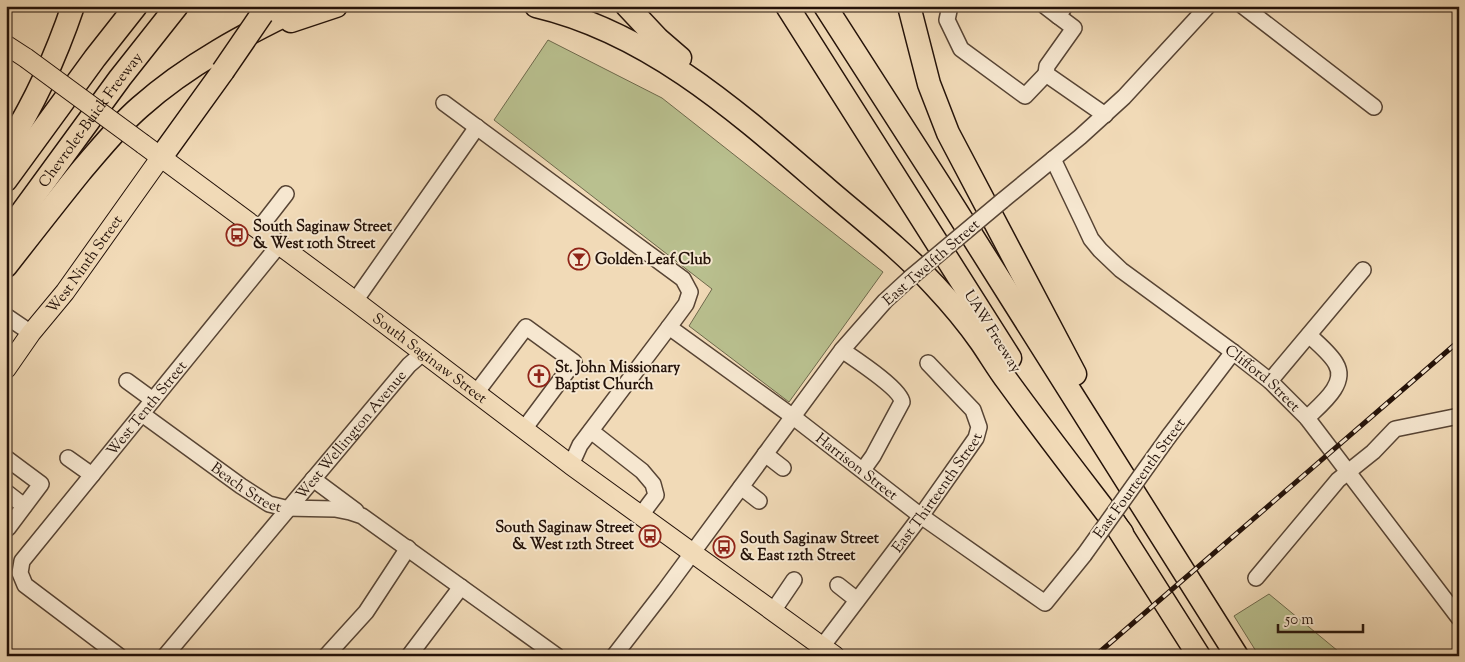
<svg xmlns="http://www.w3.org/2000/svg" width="1465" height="662" viewBox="0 0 1465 662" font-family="'Sorts Mill Goudy',serif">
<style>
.green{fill:#b9c08f;stroke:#6e694c}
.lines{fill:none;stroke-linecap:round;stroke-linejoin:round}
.minor-casing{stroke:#574434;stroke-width:18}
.major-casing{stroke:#241209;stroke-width:21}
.highway-casing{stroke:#241209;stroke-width:25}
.minor{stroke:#f6e7d0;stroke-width:15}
.major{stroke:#f1dab7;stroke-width:19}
.highway{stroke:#f1dab7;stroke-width:22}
.rail-casing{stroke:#241209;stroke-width:5}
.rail{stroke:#f6e7d0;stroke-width:3;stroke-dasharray:9;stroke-linecap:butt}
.minor-bridge-casing{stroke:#574434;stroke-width:18;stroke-linecap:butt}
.major-bridge-casing{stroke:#241209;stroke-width:21;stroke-linecap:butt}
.highway-bridge-casing{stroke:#241209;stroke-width:25;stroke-linecap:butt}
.minor-bridge{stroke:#f6e7d0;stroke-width:15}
.major-bridge{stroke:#f1dab7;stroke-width:19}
.highway-bridge{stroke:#f1dab7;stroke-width:22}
.labels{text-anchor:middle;stroke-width:4;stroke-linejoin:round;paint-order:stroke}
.street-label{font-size:15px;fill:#241209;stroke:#f6e7d0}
.poi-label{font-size:15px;font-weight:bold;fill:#241209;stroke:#f6e7d0;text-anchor:start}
</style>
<rect width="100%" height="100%" fill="#f1dab7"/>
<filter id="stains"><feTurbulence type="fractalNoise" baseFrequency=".004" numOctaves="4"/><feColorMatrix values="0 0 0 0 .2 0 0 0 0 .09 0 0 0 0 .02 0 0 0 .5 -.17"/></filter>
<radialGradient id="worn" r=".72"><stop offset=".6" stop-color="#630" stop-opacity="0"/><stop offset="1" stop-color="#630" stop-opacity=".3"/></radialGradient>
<g class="green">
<polygon points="548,40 662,98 883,272 789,402 689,326 712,289 494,120"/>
<polygon points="1269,594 1344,656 1259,656 1234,616"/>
</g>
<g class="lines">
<g class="minor-casing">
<g id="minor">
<polyline points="950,6 947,20 961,49 1025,96 1046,74 1105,115"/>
<polyline points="1045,6 1058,16 1065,6"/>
<polyline points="1243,6 1374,107"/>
<polyline points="1046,74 1047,66 1074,28 1058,16"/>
<polyline points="444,103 683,279 690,292 686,304 669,327 580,445 571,465"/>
<path id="s1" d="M1053,159L1084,224L1091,239L1100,250L1121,270L1233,352L1270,381L1307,418L1459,618"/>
<polyline points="1002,201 1080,137 1124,97 1208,6"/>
<polyline points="258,230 286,194"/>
<polyline points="355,301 477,127"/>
<polyline points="6,316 31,333"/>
<path id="s2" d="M669,327L792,416L921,516L1045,603L1084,555"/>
<path d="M842,350C855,359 901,389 902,402L873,456L863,470"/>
<polyline points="127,381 153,400"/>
<polyline points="1270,381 1363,270"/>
<polyline points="476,393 526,327 574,362 524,429"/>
<path id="s3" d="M142,414L241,486L269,504L285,508L335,509L350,512L362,516L557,656"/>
<path d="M1307,418C1320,405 1348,384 1336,364C1331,354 1317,343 1309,335"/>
<polyline points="591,431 642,471 653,484 656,495 641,515"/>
<polyline points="1169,436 1233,352"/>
<polyline points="765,454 783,468"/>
<polyline points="6,458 41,484 8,528 6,526"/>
<polyline points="68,458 92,475"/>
<polyline points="313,479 356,511"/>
<polyline points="741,487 759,501"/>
<polyline points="6,492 24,506"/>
<polyline points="1256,578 1338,480 1373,452 1395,429 1459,416"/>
<polyline points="838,585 857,600"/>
<polyline points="773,611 794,580"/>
<path id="s4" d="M119,656L25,585L20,573L22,561L279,245"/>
<path id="s5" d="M165,656L409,365L423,353"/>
<polyline points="326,656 366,612 408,548"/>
<polyline points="409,656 461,587"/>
<polyline points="614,656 665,590 842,350 885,301 910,278"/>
<path id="s6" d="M815,656L921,516L976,438L979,427L973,410L928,363"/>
</g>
</g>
<g class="major-casing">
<g id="major">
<polyline points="6,45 26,58"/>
<path id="s7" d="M143,144L355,301L571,465L835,656"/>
<path id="s8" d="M6,369L31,333L65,292L161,157"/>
</g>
</g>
<g class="highway-casing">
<g id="highway">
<path d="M536,6C651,33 740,114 827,189C863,220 902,250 935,286C951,303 967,322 981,342C990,355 998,369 1008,382C1045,433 1084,483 1122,533"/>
<polyline points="627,6 658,39 680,58"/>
<polyline points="787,6 1010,358"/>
<polyline points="825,6 940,185 1237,656"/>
<polyline points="909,6 929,84 948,133 1075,374"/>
<polyline points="291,21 336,6"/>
<path d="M6,148C35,103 56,56 73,6"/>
<polyline points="161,157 223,71"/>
<polyline points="6,180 95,58 136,6"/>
<path id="s9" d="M6,234L120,78L177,6"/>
<path d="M6,266C31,234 56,202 81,171C100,149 118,126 140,107C187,65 247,33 304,6"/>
<polyline points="1114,522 1199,656"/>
</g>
</g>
<use href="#minor" class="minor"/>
<use href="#major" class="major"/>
<use href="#highway" class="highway"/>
<g class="rail-casing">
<polyline id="rail" points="1095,656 1459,341"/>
</g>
<use href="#rail" class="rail"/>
<g class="minor-bridge-casing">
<g id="minor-bridge">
<polyline points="910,278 1002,201"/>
<polyline points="1084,555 1169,436"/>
</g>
</g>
<g class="major-bridge-casing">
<polyline id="major-bridge" points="26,58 143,144"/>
</g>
<g class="highway-bridge-casing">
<polyline id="highway-bridge" points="223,71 262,14"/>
</g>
<use href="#minor-bridge" class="minor-bridge"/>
<use href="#major-bridge" class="major-bridge"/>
<use href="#highway-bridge" class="highway-bridge"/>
</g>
<defs>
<g id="bus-ring" transform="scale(1.125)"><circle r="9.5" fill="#f6e7d0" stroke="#8f2418" stroke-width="1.5"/><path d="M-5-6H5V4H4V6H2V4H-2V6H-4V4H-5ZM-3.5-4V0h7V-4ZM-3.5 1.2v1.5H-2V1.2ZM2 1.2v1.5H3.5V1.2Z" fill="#8f2418"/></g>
<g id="bar-ring" transform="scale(1.125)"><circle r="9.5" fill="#f6e7d0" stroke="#8f2418" stroke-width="1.5"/><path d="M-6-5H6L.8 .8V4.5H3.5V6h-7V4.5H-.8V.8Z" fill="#8f2418"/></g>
<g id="church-ring" transform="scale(1.125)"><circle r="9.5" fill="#f6e7d0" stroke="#8f2418" stroke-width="1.5"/><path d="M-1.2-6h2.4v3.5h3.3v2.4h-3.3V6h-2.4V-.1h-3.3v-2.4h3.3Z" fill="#8f2418"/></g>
</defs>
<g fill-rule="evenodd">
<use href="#bus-ring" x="237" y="235"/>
<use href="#bar-ring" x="579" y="259"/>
<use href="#church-ring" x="539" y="376"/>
<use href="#bus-ring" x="650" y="536"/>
<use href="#bus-ring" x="724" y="547"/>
</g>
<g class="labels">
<g class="street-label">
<text dy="5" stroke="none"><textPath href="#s9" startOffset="142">Chevrolet-Buick Freeway</textPath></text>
<text transform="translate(931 262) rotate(-41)" y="5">East Twelfth Street</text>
<text dy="5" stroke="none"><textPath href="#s8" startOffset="131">West Ninth Street</textPath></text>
<text transform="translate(993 331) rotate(58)" y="5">UAW Freeway</text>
<text dy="5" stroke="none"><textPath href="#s7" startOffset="358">South Saginaw Street</textPath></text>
<text dy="5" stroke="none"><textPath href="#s1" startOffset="310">Clifford Street</textPath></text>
<text dy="5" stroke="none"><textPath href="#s4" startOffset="340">West Tenth Street</textPath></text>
<text dy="5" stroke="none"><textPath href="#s5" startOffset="289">West Wellington Avenue</textPath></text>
<text dy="5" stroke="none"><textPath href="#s2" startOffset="234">Harrison Street</textPath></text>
<text transform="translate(1139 478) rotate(-54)" y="5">East Fourteenth Street</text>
<text dy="5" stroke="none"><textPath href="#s3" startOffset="128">Beach Street</textPath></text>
<text dy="5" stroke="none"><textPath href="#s6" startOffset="204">East Thirteenth Street</textPath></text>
</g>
<g class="poi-label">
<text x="253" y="231">South Saginaw Street<tspan x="253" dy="17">&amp; West 10th Street</tspan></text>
<text x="595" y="264">Golden Leaf Club</text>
<text x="555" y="372">St. John Missionary<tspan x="555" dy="17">Baptist Church</tspan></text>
<text x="634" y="532" text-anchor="end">South Saginaw Street<tspan x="634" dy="17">&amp; West 12th Street</tspan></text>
<text x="740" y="543">South Saginaw Street<tspan x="740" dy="17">&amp; East 12th Street</tspan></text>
</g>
</g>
<rect width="1465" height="662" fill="none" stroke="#f1dab7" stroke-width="25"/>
<rect x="8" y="8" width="1450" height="647" fill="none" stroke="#241209" stroke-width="2.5"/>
<rect x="12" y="12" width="1440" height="637" fill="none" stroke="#241209"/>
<path d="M1278 624v8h85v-8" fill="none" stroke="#241209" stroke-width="2.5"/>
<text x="1285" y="624" font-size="15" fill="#241209" stroke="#f6e7d0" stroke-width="4" paint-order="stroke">50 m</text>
<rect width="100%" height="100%" filter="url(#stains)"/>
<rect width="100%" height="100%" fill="url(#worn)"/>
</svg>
